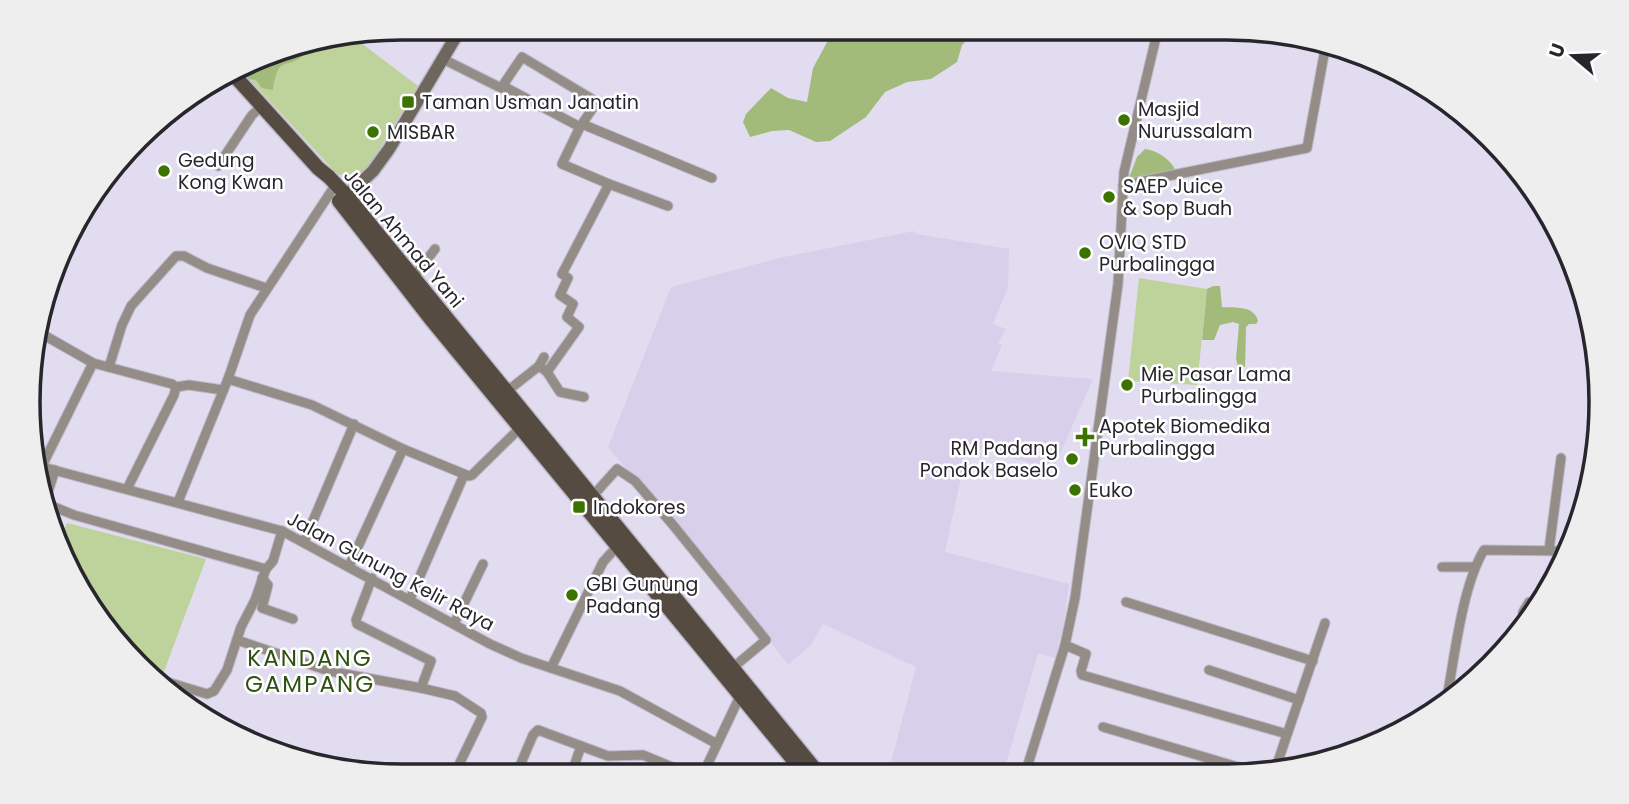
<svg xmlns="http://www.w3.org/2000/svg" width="1629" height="804" viewBox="0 0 1629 804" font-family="Poppins,sans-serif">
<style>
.built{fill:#d8d0ea}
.green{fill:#bed29b}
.forest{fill:#a2ba7a}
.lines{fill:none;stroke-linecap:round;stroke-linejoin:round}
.street-casing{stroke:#bcb8c8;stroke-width:11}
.secondary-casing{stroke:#bcb8c8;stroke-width:15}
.primary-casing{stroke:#bcb8c8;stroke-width:17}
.street{stroke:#948d87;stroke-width:9}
.secondary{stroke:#6f665e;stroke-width:12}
.primary{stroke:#564b41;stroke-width:14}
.poi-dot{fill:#3c7300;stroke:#fff;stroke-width:2.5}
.labels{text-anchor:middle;stroke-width:5;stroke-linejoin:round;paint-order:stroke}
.poi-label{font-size:19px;fill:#28262d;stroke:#fff;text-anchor:start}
.street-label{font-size:19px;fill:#28262d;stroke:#fff}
.quarter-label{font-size:23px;letter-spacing:2px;fill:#2e5111;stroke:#fff}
.rim{fill:none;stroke:#28262d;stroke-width:3.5}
</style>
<rect width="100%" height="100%" fill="#e1dcef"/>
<polygon class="built" points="914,231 917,234 1009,249 1008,287 993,324 1006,329 998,343 1002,345 991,371 1093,379 1053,470 968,445 945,552 1069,584 1062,633 1055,658 1038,653 1003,774 888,774 916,667 823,624 812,644 788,665 750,615 608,447 671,287 779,258"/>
<g class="green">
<polygon points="352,36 418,86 363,176 356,180 337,174 241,70 281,48"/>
<polygon points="1139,278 1207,289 1197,385 1128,381"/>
<polygon points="67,523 206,559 163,674 137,666 67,568 59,543"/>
</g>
<g class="forest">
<polygon points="831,28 978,29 962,45 957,62 931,79 907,82 885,92 866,117 830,141 816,142 789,130 772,131 750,137 743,122 746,114 771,88 788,98 807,102 813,68 831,35"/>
<path d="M312,43L305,49V54C285,72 279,52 273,90L262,88L256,80L242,78L236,72L281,48Z"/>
<path d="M1145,149C1160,151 1174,162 1179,178L1143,186L1129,178L1137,157Z"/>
<path d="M1213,286H1220L1222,307C1235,308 1254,305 1258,321L1256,324H1249L1246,327L1245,367H1238L1236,359L1239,324L1233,322L1220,325L1214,340H1202L1207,289Z"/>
</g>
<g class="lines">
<g class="street-casing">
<g id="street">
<polyline points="443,59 501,88 522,57 597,102 580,127 562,164 609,184 562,274 568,278 560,295 573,304 567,317 579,327 547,372 539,366"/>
<polyline points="503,86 580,127"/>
<polyline points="582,124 712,178"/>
<polyline points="218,166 252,115 262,106"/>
<polyline points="609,184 668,206"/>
<polyline points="1123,185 1307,148 1325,49"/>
<polyline points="413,278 435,249"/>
<polyline points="35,330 93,363 172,384 176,387 174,395 127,489"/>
<polyline points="109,367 122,325 131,306 176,256 184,256 207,268 266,288"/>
<polyline points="547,372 560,392 584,397"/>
<polyline points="228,379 312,405 403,449 469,476 472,475 522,426"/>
<polyline points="176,387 189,385 223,390"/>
<polyline points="506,392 539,366 544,357"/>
<polyline points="35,465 282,531 490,644 521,658 620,691 717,744"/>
<polyline points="42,466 93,363"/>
<polyline points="46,498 55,470"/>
<polyline points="590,499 617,469 635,481 673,525 766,640 730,670"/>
<polyline points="178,502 228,379 250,315 336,184"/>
<polyline points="47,504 74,515 266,569 273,561 282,531"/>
<polyline points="304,542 354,424"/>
<polyline points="1549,550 1561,458"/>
<polyline points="349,566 403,449"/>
<polyline points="1442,567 1475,567"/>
<polyline points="262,578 268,585 262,608 293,619"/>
<polyline points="410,599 464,475"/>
<polyline points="1126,602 1313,661"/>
<polyline points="454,624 483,564"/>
<polyline points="1525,628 1523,612 1529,602 1541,602"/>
<polyline points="237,640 329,671 421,688 431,661 357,624 356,620 372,578"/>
<polyline points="1065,645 1086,654 1081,671 1082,675 1287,734"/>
<polyline points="551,668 603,562 621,542"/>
<polyline points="1209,670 1299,700"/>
<polyline points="154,678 207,694 214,691 227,670 241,627 255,600 266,569"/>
<polyline points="421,688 455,696 481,713 482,717 454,775"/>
<path d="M1446,704C1454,660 1462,586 1484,550L1567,551"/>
<polyline points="1423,717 1427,715"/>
<polyline points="1103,727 1258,773"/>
<polyline points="581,746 608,756 643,755 689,774"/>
<polyline points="1274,773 1325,623"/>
<polyline points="703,774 740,696"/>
<polyline points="1025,774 1065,645 1075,598 1118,284 1124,172 1158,29"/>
<polyline points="516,775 533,735 538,730 581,746 571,775"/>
</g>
</g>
<g class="secondary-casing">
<polyline id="secondary" points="340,202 373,171 389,149 461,28"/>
</g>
<g class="primary-casing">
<g id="primary">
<polyline points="233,74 318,168 329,177 347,196 819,774"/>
<polyline points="339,201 430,318 805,774"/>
</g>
</g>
<use href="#street" class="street"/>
<use href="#secondary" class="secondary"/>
<use href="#primary" class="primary"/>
</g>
<g class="poi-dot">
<rect x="401" y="95" width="14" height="14" rx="3.5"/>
<circle cx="1124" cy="120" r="7"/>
<circle cx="373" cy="132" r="7"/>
<circle cx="164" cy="171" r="7"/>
<circle cx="1109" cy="197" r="7"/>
<circle cx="1085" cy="253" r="7"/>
<circle cx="1127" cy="385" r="7"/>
<path d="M1081.5 426.5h7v7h7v7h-7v7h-7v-7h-7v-7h7z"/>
<circle cx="1072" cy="459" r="7"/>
<circle cx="1075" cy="490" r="7"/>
<rect x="572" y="500" width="14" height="14" rx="3.5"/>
<circle cx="572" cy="595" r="7"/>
</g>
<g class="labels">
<g class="poi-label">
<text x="422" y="109">Taman Usman Janatin</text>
<text x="1138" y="116">Masjid<tspan x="1138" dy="22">Nurussalam</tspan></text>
<text x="387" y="139">MISBAR</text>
<text x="178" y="167">Gedung<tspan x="178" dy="22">Kong Kwan</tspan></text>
<text x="1123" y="193">SAEP Juice<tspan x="1123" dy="22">&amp; Sop Buah</tspan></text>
<text x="1099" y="249">OVIQ STD<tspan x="1099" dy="22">Purbalingga</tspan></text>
<text x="1141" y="381">Mie Pasar Lama<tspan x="1141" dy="22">Purbalingga</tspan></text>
<text x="1099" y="433">Apotek Biomedika<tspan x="1099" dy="22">Purbalingga</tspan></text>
<text x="1058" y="455" text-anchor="end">RM Padang<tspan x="1058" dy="22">Pondok Baselo</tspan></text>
<text x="1089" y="497">Euko</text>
<text x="593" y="514">Indokores</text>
<text x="586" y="591">GBI Gunung<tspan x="586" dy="22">Padang</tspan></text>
</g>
<g class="street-label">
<text transform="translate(404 238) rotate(50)" y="7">Jalan Ahmad Yani</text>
<text transform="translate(391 571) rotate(28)" y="7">Jalan Gunung Kelir Raya</text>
</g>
<g class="quarter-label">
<text x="310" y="666">KANDANG<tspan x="310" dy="26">GAMPANG</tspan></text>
</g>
</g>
<path d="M0 0H1629V804H0ZM402 40H1227A362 362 0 0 1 1589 402V402A362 362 0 0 1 1227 764H402A362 362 0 0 1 40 402V402A362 362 0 0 1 402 40Z" fill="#eee" fill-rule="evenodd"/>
<path class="rim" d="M402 40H1227A362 362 0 0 1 1589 402V402A362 362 0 0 1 1227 764H402A362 362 0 0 1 40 402V402A362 362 0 0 1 402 40Z"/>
<g transform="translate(1573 56) rotate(289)" stroke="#ffffff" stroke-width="5" paint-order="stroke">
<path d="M0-5L12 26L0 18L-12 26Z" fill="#28262d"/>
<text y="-10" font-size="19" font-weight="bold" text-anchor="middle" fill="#28262d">U</text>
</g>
</svg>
